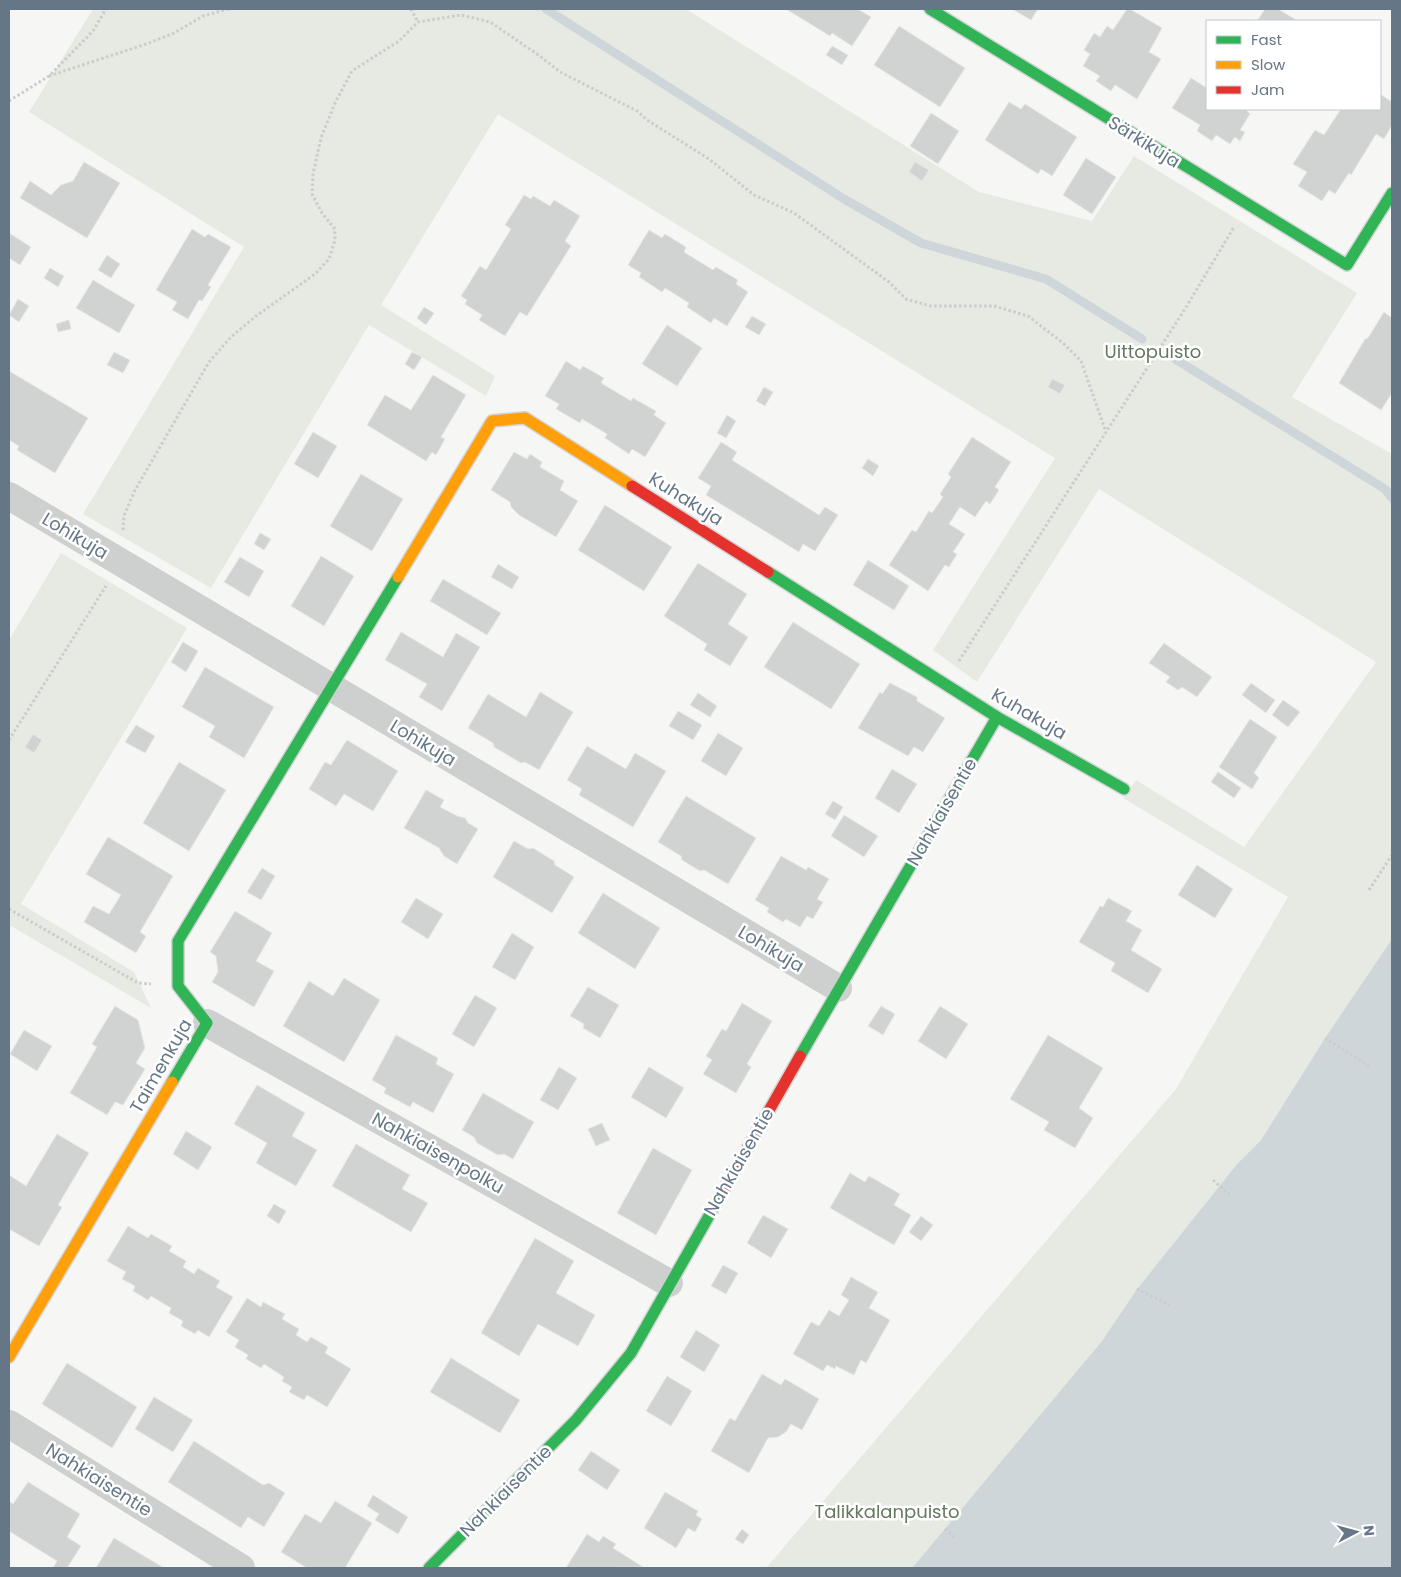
<svg xmlns="http://www.w3.org/2000/svg" width="1401" height="1577" viewBox="0 0 1401 1577" font-family="Poppins,sans-serif">
<style>
.green{fill:#e6eae3}
.water{fill:#ced6d9}
.lines{fill:none;stroke-linecap:round;stroke-linejoin:round}
.stream{stroke:#ced6d9;stroke-width:9}
.building{fill:#d1d2d2;stroke:#e6e6e5}
.fast-casing{stroke:#d3d5d5;stroke-width:14}
.slow-casing{stroke:#d3d5d5;stroke-width:14}
.jam-casing{stroke:#d3d5d5;stroke-width:14}
.path{stroke:#cccccd;stroke-width:3;stroke-dasharray:2.5 2.5;stroke-linecap:butt}
.street{stroke:#ced0d0;stroke-width:28}
.fast{stroke:#30b455;stroke-width:11}
.slow{stroke:#ff9f0a;stroke-width:11}
.jam{stroke:#e5322d;stroke-width:11}
.labels{text-anchor:middle;stroke-width:5;stroke-linejoin:round;paint-order:stroke}
.street-label{font-size:18px;fill:#657687;stroke:#fff}
.park-label{font-size:18px;fill:#647860;stroke:#fff}
</style>
<rect width="100%" height="100%" fill="#f6f7f5"/>
<g class="green">
<polygon points="93,9 686,9 979,192 1092,221 1134,156 1357,293 1292,397 1392,454 1392,939 1325,1038 1261,1140 1237,1164 1137,1289 1102,1341 912,1568 766,1568 1176,1089 1288,897 1123,798 1136,780 1244,847 1376,662 1099,489 977,682 933,650 1055,458 498,114 381,305 495,376 486,396 369,325 211,588 83,514 244,247 29,112"/>
<polygon points="61,553 187,628 21,904 134,972 151,1008 11,926 9,930 9,640"/>
</g>
<polygon class="water" points="1392,939 1392,1568 912,1568 1102,1341 1137,1289 1237,1164 1261,1140 1325,1038"/>
<g class="lines">
<g class="stream">
<polyline points="546,9 844,199 921,243 1046,279 1142,339"/>
<polyline points="1175,359 1385,489 1392,498"/>
</g>
</g>
<g class="building">
<polygon points="786,9 858,9 871,17 852,46 832,33 830,36"/>
<polygon points="1012,9 1038,9 1031,20"/>
<polygon points="1127,9 1130,9 1162,28 1149,52 1161,59 1137,99 1115,85 1111,91 1096,81 1100,76 1083,66 1090,54 1084,50 1094,33 1100,37 1107,26 1113,30"/>
<polygon points="1265,9 1278,9 1298,21 1257,21"/>
<polygon points="899,26 965,68 940,107 874,65"/>
<polygon points="832,46 848,55 842,65 826,55"/>
<polygon points="1191,78 1207,88 1207,109 1249,109 1247,111 1250,114 1240,130 1245,132 1240,141 1235,137 1230,144 1216,135 1212,141 1197,131 1200,125 1172,108"/>
<polygon points="1380,94 1392,102 1392,125 1384,139 1376,134 1351,175 1349,173 1335,194 1329,190 1322,201 1298,186 1307,172 1293,164 1315,130 1324,135 1341,109 1380,109"/>
<polygon points="1009,102 1021,109 1025,104 1077,137 1052,176 1041,169 1038,174 985,140"/>
<polygon points="931,113 959,131 938,164 910,146"/>
<polygon points="1086,158 1116,177 1092,214 1063,195"/>
<polygon points="84,162 120,183 87,238 20,198 30,181 51,195 61,185 73,181"/>
<polygon points="915,162 929,170 922,181 909,172"/>
<polygon points="524,195 531,199 533,196 550,206 554,200 580,216 565,241 571,246 527,316 520,312 505,336 479,320 482,315 465,304 467,300 461,296 480,266 486,270 511,229 505,225"/>
<polygon points="192,229 205,237 208,234 231,247 208,285 211,287 202,301 199,300 188,319 172,310 177,302 156,290"/>
<polygon points="649,230 662,238 665,234 686,247 684,252 713,270 716,267 738,280 736,284 748,292 727,326 714,318 711,323 687,307 689,303 665,288 662,292 639,277 641,273 628,265"/>
<polygon points="9,233 31,247 20,265 9,258"/>
<polygon points="107,255 120,264 111,278 98,270"/>
<polygon points="50,268 64,276 58,287 44,278"/>
<polygon points="93,280 135,305 119,333 76,308"/>
<polygon points="18,299 29,306 19,322 9,315"/>
<polygon points="424,307 434,313 426,325 417,318"/>
<polygon points="1384,312 1392,318 1392,393 1381,410 1339,383 1365,339 1368,338"/>
<polygon points="752,316 766,324 759,335 745,327"/>
<polygon points="69,320 71,329 58,332 56,324"/>
<polygon points="667,325 702,348 677,386 642,364"/>
<polygon points="114,352 130,360 123,373 107,365"/>
<polygon points="412,352 422,357 414,370 405,364"/>
<polygon points="566,361 580,370 583,366 604,378 601,383 631,401 633,398 656,411 654,415 666,423 645,457 632,449 629,454 605,438 607,434 582,419 580,423 556,409 559,404 545,396"/>
<polygon points="9,371 88,418 55,473 17,450 19,446 9,440"/>
<polygon points="433,375 466,395 441,437 445,439 436,455 432,452 426,461 367,425 385,395 411,410"/>
<polygon points="1052,379 1065,385 1060,394 1048,387"/>
<polygon points="764,387 773,392 765,406 756,401"/>
<polygon points="727,415 736,421 726,438 717,433"/>
<polygon points="313,432 337,446 318,478 294,464"/>
<polygon points="972,437 1011,462 995,487 999,490 990,504 986,501 975,517 960,507 949,524 965,534 953,552 957,554 949,567 945,565 928,591 889,565 912,530 916,532 929,511 932,513 943,497 940,494 951,477 948,474"/>
<polygon points="721,442 737,452 732,460 819,515 825,507 838,515 815,551 803,544 799,552 706,495 711,486 698,478"/>
<polygon points="514,452 527,459 530,454 542,462 540,467 564,481 560,490 578,501 556,537 519,515 511,507 510,502 491,490"/>
<polygon points="868,459 879,466 873,476 862,468"/>
<polygon points="361,474 403,499 372,551 330,526"/>
<polygon points="605,505 672,547 644,591 578,550"/>
<polygon points="260,533 271,539 264,550 254,544"/>
<polygon points="321,556 354,576 324,626 291,606"/>
<polygon points="240,557 264,571 249,597 224,582"/>
<polygon points="868,560 909,586 894,610 853,585"/>
<polygon points="698,563 747,594 728,624 748,637 730,666 704,650 707,644 664,616"/>
<polygon points="498,564 519,577 512,589 491,577"/>
<polygon points="443,579 501,613 487,635 430,601"/>
<polygon points="793,622 860,664 831,709 764,667"/>
<polygon points="401,632 443,657 456,633 480,647 442,711 419,697 427,684 385,660"/>
<polygon points="183,642 198,651 186,672 171,662"/>
<polygon points="1164,643 1212,677 1197,697 1182,687 1178,690 1166,682 1170,677 1149,663"/>
<polygon points="205,667 274,707 244,758 209,737 215,726 182,707"/>
<polygon points="890,683 917,697 917,701 945,718 923,752 914,747 908,756 858,728 880,692 882,694"/>
<polygon points="1251,683 1275,700 1266,713 1242,695"/>
<polygon points="540,692 573,712 539,770 525,762 521,763 494,747 493,743 468,728 488,694 526,717"/>
<polygon points="698,693 717,706 710,717 690,705"/>
<polygon points="1283,700 1300,712 1288,727 1272,715"/>
<polygon points="678,711 702,725 693,740 669,726"/>
<polygon points="1250,719 1277,737 1254,773 1259,778 1252,789 1219,767"/>
<polygon points="136,725 155,736 145,753 125,742"/>
<polygon points="718,733 743,748 726,776 701,761"/>
<polygon points="33,734 42,740 34,753 25,747"/>
<polygon points="347,740 398,771 373,811 344,794 336,806 309,789 325,762 331,765"/>
<polygon points="587,746 626,769 635,753 666,771 633,827 579,795 582,789 567,780"/>
<polygon points="179,762 226,790 189,851 143,823"/>
<polygon points="892,769 917,784 899,813 875,798"/>
<polygon points="1218,772 1241,788 1234,798 1211,782"/>
<polygon points="426,790 444,800 440,807 457,816 465,818 468,823 478,829 457,864 444,856 439,848 404,828"/>
<polygon points="686,796 756,838 728,884 704,870 700,871 682,860 681,856 658,842"/>
<polygon points="833,801 843,807 835,820 825,814"/>
<polygon points="844,815 878,836 864,857 831,836"/>
<polygon points="108,837 173,876 140,932 146,936 136,953 84,922 93,906 109,914 121,895 86,874"/>
<polygon points="514,841 528,849 533,848 554,861 555,865 574,877 552,913 493,877"/>
<polygon points="781,856 806,870 808,867 829,879 817,899 823,902 813,919 807,916 800,927 786,919 783,922 767,912 769,908 755,900"/>
<polygon points="1197,865 1233,889 1215,918 1178,895"/>
<polygon points="262,868 275,876 261,900 247,892"/>
<polygon points="603,893 660,928 635,969 578,933"/>
<polygon points="416,898 443,914 428,939 401,922"/>
<polygon points="1108,898 1132,911 1126,921 1142,930 1131,950 1162,969 1148,993 1111,971 1115,963 1079,942 1100,906 1103,907"/>
<polygon points="235,911 272,933 256,961 274,971 254,1007 212,982 218,972 216,956 210,952"/>
<polygon points="512,933 534,947 515,980 492,967"/>
<polygon points="344,978 380,1000 344,1062 283,1026 309,981 333,996"/>
<polygon points="588,987 619,1005 600,1038 583,1028 584,1024 570,1016"/>
<polygon points="475,995 497,1008 474,1047 452,1034"/>
<polygon points="742,1003 772,1021 747,1064 751,1067 736,1093 703,1074 712,1060 706,1056 722,1029 726,1031"/>
<polygon points="115,1006 138,1020 145,1048 136,1063 145,1069 123,1105 115,1102 107,1115 70,1093 97,1047 92,1044"/>
<polygon points="881,1006 895,1014 883,1035 868,1026"/>
<polygon points="940,1006 968,1024 946,1059 918,1041"/>
<polygon points="24,1030 52,1046 37,1071 10,1054"/>
<polygon points="396,1035 438,1058 436,1064 454,1074 433,1113 413,1102 410,1107 384,1093 386,1088 372,1080"/>
<polygon points="1048,1035 1103,1068 1079,1108 1093,1118 1075,1148 1044,1130 1049,1122 1010,1099"/>
<polygon points="559,1067 577,1078 558,1110 540,1100"/>
<polygon points="649,1067 684,1088 666,1118 631,1097"/>
<polygon points="257,1085 305,1113 292,1136 317,1150 296,1186 256,1163 267,1143 234,1124"/>
<polygon points="483,1093 534,1122 513,1159 504,1154 498,1155 477,1143 474,1137 462,1130"/>
<polygon points="602,1123 610,1140 596,1146 588,1129"/>
<polygon points="186,1131 212,1147 198,1170 173,1154"/>
<polygon points="57,1134 89,1153 58,1205 62,1207 39,1246 9,1229 9,1175 26,1186"/>
<polygon points="356,1144 410,1175 402,1189 428,1203 411,1232 332,1186"/>
<polygon points="653,1148 692,1170 656,1235 617,1213"/>
<polygon points="850,1173 865,1182 869,1176 900,1194 894,1205 911,1215 894,1245 830,1208"/>
<polygon points="274,1204 286,1211 279,1224 267,1216"/>
<polygon points="763,1215 788,1229 771,1258 747,1243"/>
<polygon points="921,1216 933,1225 921,1241 909,1232"/>
<polygon points="128,1226 148,1238 151,1234 172,1246 169,1251 186,1261 183,1267 194,1274 198,1268 220,1281 216,1287 233,1297 209,1337 198,1330 195,1334 181,1326 183,1321 169,1313 171,1308 151,1296 148,1300 133,1291 135,1286 122,1279 126,1272 107,1261"/>
<polygon points="535,1238 574,1261 556,1293 595,1315 578,1346 538,1324 519,1356 481,1333"/>
<polygon points="723,1265 738,1273 726,1294 711,1286"/>
<polygon points="851,1277 878,1292 869,1308 890,1320 866,1363 861,1360 854,1375 836,1366 835,1369 827,1365 823,1371 793,1354 811,1322 819,1326 829,1310 839,1316 849,1300 841,1295"/>
<polygon points="247,1298 261,1307 263,1302 285,1314 282,1319 299,1329 296,1335 307,1342 311,1337 328,1347 325,1353 351,1369 327,1407 307,1395 304,1400 289,1392 292,1387 282,1381 284,1377 264,1364 261,1368 246,1359 248,1355 235,1347 239,1340 226,1332"/>
<polygon points="696,1330 720,1345 704,1372 680,1357"/>
<polygon points="451,1358 520,1400 500,1433 430,1392"/>
<polygon points="67,1363 137,1407 112,1448 42,1404"/>
<polygon points="762,1374 781,1385 785,1379 819,1399 802,1430 791,1424 786,1432 778,1437 768,1438 749,1473 711,1451 730,1418 735,1421"/>
<polygon points="667,1376 692,1391 671,1426 646,1411"/>
<polygon points="154,1397 193,1420 173,1452 135,1429"/>
<polygon points="194,1441 263,1485 269,1483 285,1493 264,1527 248,1517 241,1528 168,1482"/>
<polygon points="591,1451 620,1470 607,1490 578,1470"/>
<polygon points="28,1482 80,1514 67,1537 81,1546 67,1568 53,1568 57,1561 9,1531 9,1501 13,1504"/>
<polygon points="665,1492 698,1511 696,1515 702,1519 695,1532 688,1528 676,1548 644,1528"/>
<polygon points="373,1495 408,1517 398,1534 375,1520 379,1514 367,1506"/>
<polygon points="335,1501 372,1523 345,1568 307,1568 281,1552 305,1514 321,1523"/>
<polygon points="742,1529 749,1535 743,1544 735,1539"/>
<polygon points="587,1534 599,1542 603,1536 616,1544 613,1548 643,1567 566,1568"/>
<polygon points="114,1538 164,1568 96,1568"/>
</g>
<g class="lines">
<g class="fast-casing">
<g id="fast">
<polyline points="930,9 1347,265 1392,193"/>
<polyline points="768,572 997,717 1124,789"/>
<polyline points="800,1056 997,717"/>
<polyline points="172,1082 207,1023 178,986 178,941 398,577"/>
<polyline points="429,1568 576,1420 631,1353 722,1193"/>
</g>
</g>
<g class="slow-casing">
<g id="slow">
<polyline points="398,577 492,421 525,418 632,486"/>
<polyline points="9,1357 172,1082"/>
</g>
</g>
<g class="jam-casing">
<g id="jam">
<polyline points="632,486 768,572"/>
<polyline points="722,1193 800,1056"/>
</g>
</g>
<g class="path">
<polyline points="411,9 418,22"/>
<polyline points="49,76 149,43 174,33 203,16 228,9"/>
<polyline points="9,101 49,76 93,31 106,9"/>
<polyline points="123,530 124,516 134,492 209,362 231,337 256,316 315,274 329,259 335,240 335,229 322,213 312,194 313,174 321,138 335,103 352,71 399,41 418,22 461,15 490,22 540,56 560,72 637,111 647,120 709,159 754,195 794,213 889,282 906,299 930,306 994,306 1028,316 1063,343 1081,361 1106,432"/>
<polyline points="959,661 1185,309 1234,227"/>
<polyline points="9,740 106,586"/>
<polyline points="1369,890 1392,855"/>
<polyline points="9,909 138,983 151,984"/>
<polyline points="1325,1038 1369,1066"/>
<polyline points="1213,1180 1230,1195"/>
<polyline points="1137,1289 1170,1305"/>
<polyline points="945,1529 955,1538"/>
</g>
<g class="street">
<polyline points="9,496 838,988"/>
<polyline points="207,1023 669,1283"/>
<polyline points="9,1424 241,1568"/>
</g>
<use href="#fast" class="fast"/>
<use href="#slow" class="slow"/>
<use href="#jam" class="jam"/>
</g>
<g class="labels">
<g class="street-label">
<text transform="translate(1144 142) rotate(32)" y="6">Särkikuja</text>
<text transform="translate(686 499) rotate(32)" y="6">Kuhakuja</text>
<text transform="translate(75 536) rotate(31)" y="6">Lohikuja</text>
<text transform="translate(1029 714) rotate(30)" y="6">Kuhakuja</text>
<text transform="translate(423 743) rotate(31)" y="6">Lohikuja</text>
<text transform="translate(942 812) rotate(-60)" y="6">Nahkiaisentie</text>
<text transform="translate(771 949) rotate(31)" y="6">Lohikuja</text>
<text transform="translate(161 1066) rotate(-60)" y="6">Taimenkuja</text>
<text transform="translate(438 1153) rotate(29)" y="6">Nahkiaisenpolku</text>
<text transform="translate(739 1162) rotate(-60)" y="6">Nahkiaisentie</text>
<text transform="translate(99 1480) rotate(32)" y="6">Nahkiaisentie</text>
<text transform="translate(506 1491) rotate(-45)" y="6">Nahkiaisentie</text>
</g>
<g class="park-label">
<text x="1153" y="358">Uittopuisto</text>
<text x="887" y="1518">Talikkalanpuisto</text>
</g>
</g>
<rect width="1401" height="1577" fill="none" stroke="#657687" stroke-width="20"/>
<rect x="1206" y="20" width="175" height="90" fill="#ffffff" stroke="#c1c8cf"/>
<rect x="1216" y="36" width="25" height="8" fill="#30b455" stroke="#c1c8cf"/>
<text x="1251" y="45" font-size="15" fill="#657687">Fast</text>
<rect x="1216" y="61" width="25" height="8" fill="#ff9f0a" stroke="#c1c8cf"/>
<text x="1251" y="70" font-size="15" fill="#657687">Slow</text>
<rect x="1216" y="86" width="25" height="8" fill="#e5322d" stroke="#c1c8cf"/>
<text x="1251" y="95" font-size="15" fill="#657687">Jam</text>
<g transform="translate(1356 1532) rotate(84)" stroke="#ffffff" stroke-width="4" paint-order="stroke">
<path d="M0-4L9 19L0 12L-9 19Z" fill="#657687"/>
<text y="-8" font-size="14" font-weight="bold" text-anchor="middle" fill="#657687">N</text>
</g>
</svg>
